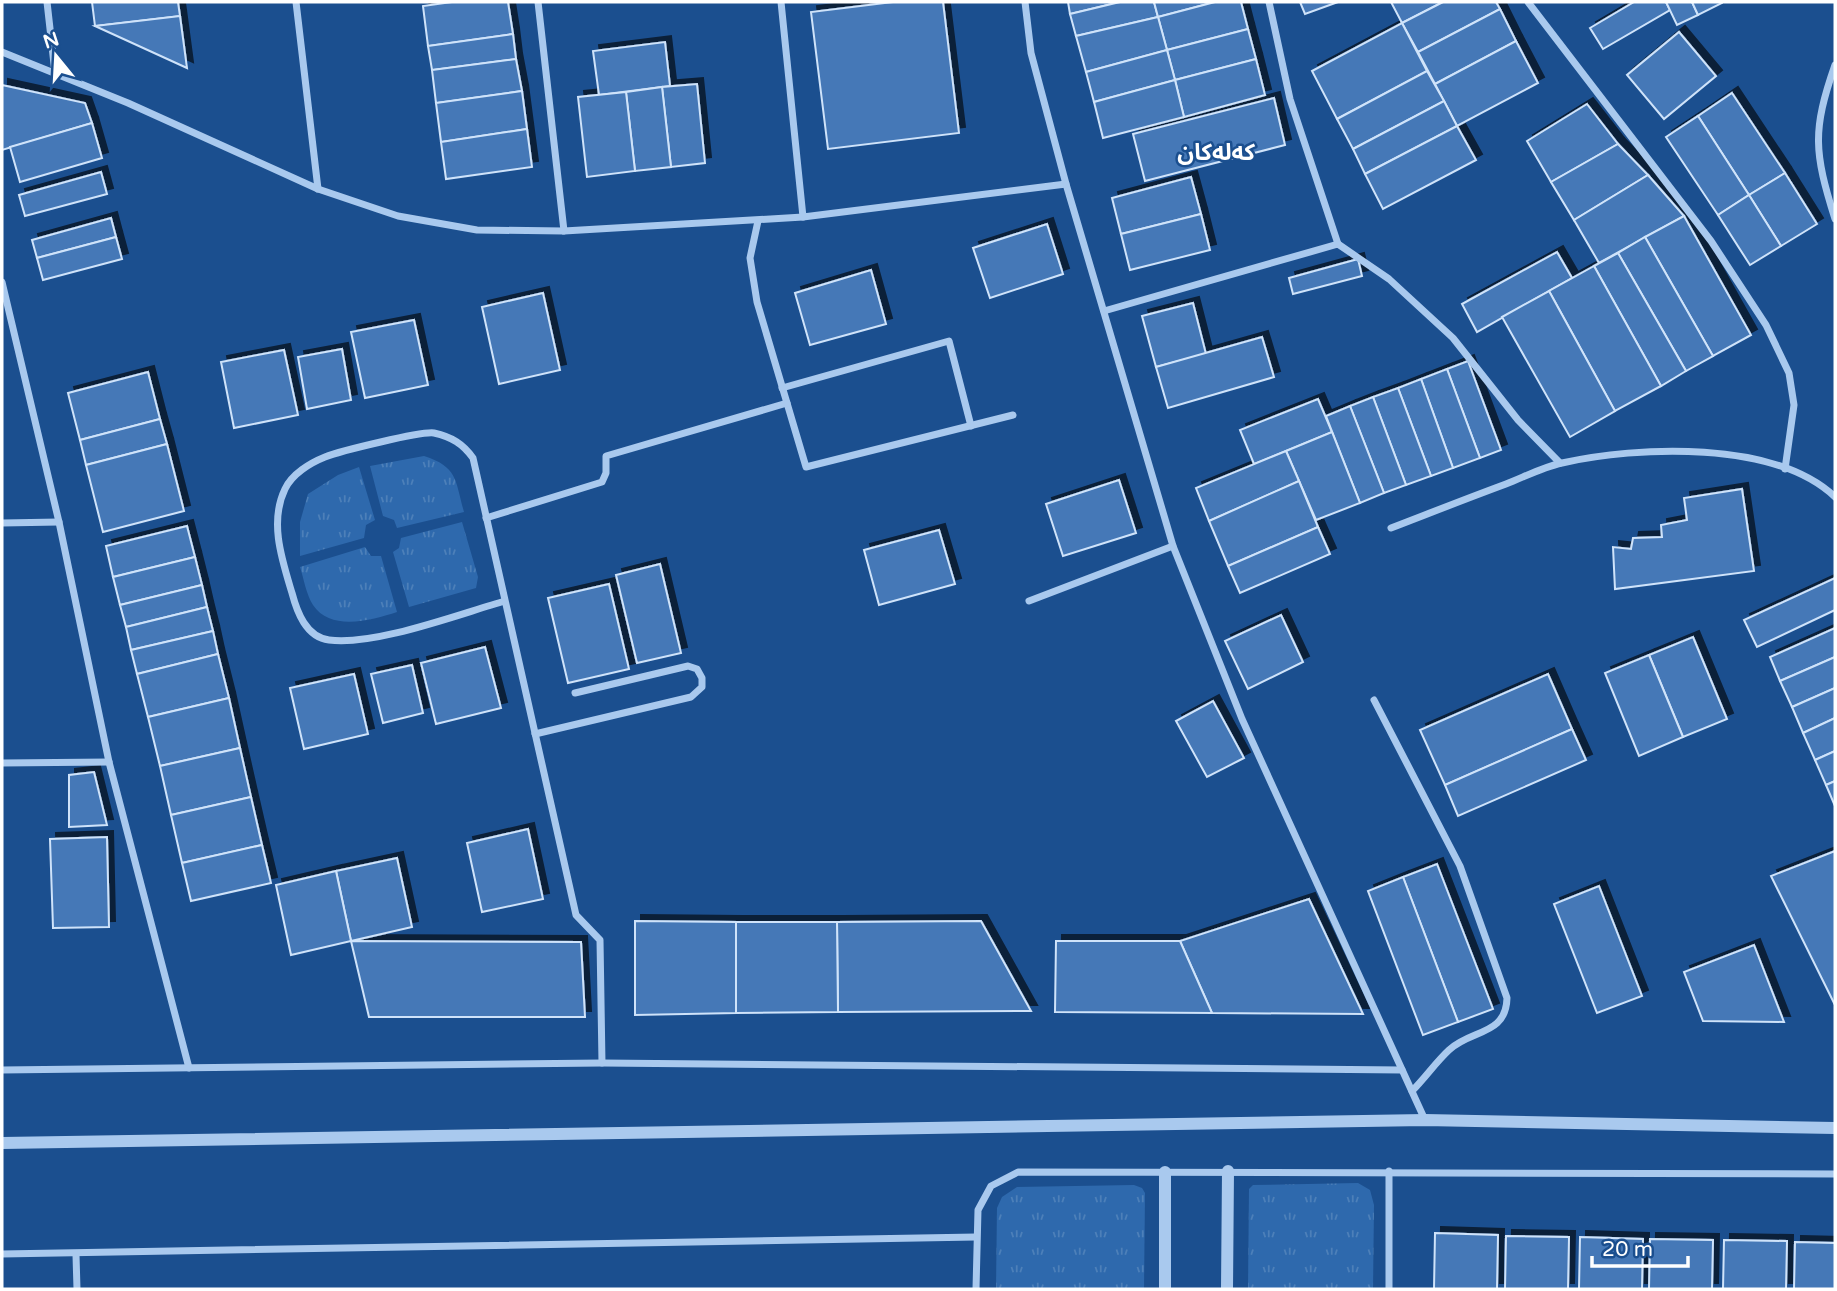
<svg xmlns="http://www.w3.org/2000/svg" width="1837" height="1291" viewBox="0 0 1837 1291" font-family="'Varela Round','Noto Sans Arabic',sans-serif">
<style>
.grass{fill:url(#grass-tufts)}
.building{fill:#4478b7;stroke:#cfe3fa;stroke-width:2;filter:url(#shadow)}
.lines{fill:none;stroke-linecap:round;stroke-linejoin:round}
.minor{stroke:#a9c9ee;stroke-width:7}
.tertiary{stroke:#a9c9ee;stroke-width:12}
.labels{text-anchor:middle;stroke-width:5;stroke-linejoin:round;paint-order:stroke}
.quarter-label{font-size:23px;font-weight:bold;fill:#fff;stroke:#1b4f8f}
</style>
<defs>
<pattern id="grass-tufts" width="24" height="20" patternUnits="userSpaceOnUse" patternTransform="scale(1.75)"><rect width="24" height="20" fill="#2e69ad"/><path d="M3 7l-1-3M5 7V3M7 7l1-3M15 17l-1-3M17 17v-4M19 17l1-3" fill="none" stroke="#4d80b9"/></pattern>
<filter id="shadow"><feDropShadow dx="6" dy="-6" stdDeviation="0" flood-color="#0009"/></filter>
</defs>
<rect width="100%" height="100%" fill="#1b4f8f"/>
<g class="grass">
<path d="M424,456C458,467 455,480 464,512L397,528L394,520L383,516L370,466Z"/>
<polygon points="359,467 375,520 366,525 364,538 300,556 300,522 308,494 338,475"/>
<polygon points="462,522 478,577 476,588 409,607 393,552 399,548 401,538"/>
<path d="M365,547L371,556H381L397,612C372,620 331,632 313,605C306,594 304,579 300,567Z"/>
<polygon points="1358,1183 1370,1190 1374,1205 1373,1289 1248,1289 1249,1189 1253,1185"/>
<polygon points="1134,1185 1142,1188 1145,1193 1144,1289 996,1289 997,1208 1002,1197 1017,1187"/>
</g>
<g class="building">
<polygon points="92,2 178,2 180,16 95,26"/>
<polygon points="452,2 508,2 513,34 428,46 423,6"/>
<polygon points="893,2 943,2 959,133 828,149 811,12"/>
<polygon points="1068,2 1120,2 1070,14"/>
<polygon points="1120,2 1154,2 1158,17 1076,36 1070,14"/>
<polygon points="1154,2 1215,2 1158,17"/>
<polygon points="1215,2 1241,2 1248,29 1167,50 1158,17"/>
<polygon points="1300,2 1338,2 1305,14"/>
<polygon points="1391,2 1443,2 1402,23"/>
<polygon points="1443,2 1496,2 1500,9 1418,52 1402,23"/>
<polygon points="1634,2 1666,2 1670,10 1603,49 1590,28"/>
<polygon points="1666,2 1692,2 1698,15 1677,25"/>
<polygon points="1692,2 1722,2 1722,3 1698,15"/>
<polygon points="1500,9 1516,41 1435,84 1418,52"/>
<polygon points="180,16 187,68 95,26"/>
<polygon points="1158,17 1167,50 1086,72 1076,36"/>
<polygon points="1402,23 1427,71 1337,119 1312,71"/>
<polygon points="1248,29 1256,59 1175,80 1167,50"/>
<polygon points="1679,32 1716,76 1664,119 1627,75"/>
<polygon points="513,34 516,59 432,70 428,46"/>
<polygon points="1516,41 1538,83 1457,126 1435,84"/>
<polygon points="665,42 670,86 599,95 593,51"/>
<polygon points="1167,50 1175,80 1094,102 1086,72"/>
<polygon points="516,59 522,91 436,103 432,70"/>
<polygon points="1256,59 1265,95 1184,117 1175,80"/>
<polygon points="1427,71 1444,101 1353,149 1337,119"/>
<polygon points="1175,80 1184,117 1103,138 1094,102"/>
<polygon points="697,84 705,163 671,167 662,87"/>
<polygon points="2,85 85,103 92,123 2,150"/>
<polygon points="662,87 671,167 635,171 626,92"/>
<polygon points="522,91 527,129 441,142 436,103"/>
<polygon points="626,92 635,171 587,177 578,97"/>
<polygon points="1732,93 1785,173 1749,195 1698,116"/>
<polygon points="1274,98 1285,145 1145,181 1133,134"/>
<polygon points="1444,101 1457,126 1365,174 1353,149"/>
<polygon points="1587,104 1618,144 1551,182 1527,141"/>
<polygon points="1698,116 1749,195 1718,215 1666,137"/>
<polygon points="92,123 102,158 20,182 10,147"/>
<polygon points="1457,126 1476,160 1383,209 1365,174"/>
<polygon points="527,129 532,167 446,179 441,142"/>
<polygon points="1618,144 1648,175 1574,220 1551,182"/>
<polygon points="101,172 107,194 25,216 19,195"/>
<polygon points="1785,173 1817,224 1781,246 1749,195"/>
<polygon points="1648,175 1684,216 1599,263 1574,220"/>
<polygon points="1191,177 1201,214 1121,234 1112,198"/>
<polygon points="1749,195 1781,246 1750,265 1718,215"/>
<polygon points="1201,214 1210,250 1130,270 1121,234"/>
<polygon points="1684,216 1751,335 1713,356 1645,237"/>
<polygon points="111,218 116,237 37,258 32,240"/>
<polygon points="1047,224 1063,274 990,298 973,248"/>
<polygon points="116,237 122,259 43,280 37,258"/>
<polygon points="1645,237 1713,356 1686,371 1618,253"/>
<polygon points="1557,252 1572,278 1477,332 1462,304"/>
<polygon points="1618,253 1686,371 1661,386 1594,266"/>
<polygon points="1358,259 1362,276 1293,294 1289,278"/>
<polygon points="1594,266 1661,386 1615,411 1549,291"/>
<polygon points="871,270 886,324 810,345 795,293"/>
<polygon points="1549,291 1615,411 1570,437 1502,317"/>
<polygon points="543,293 560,370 499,384 482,307"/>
<polygon points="1193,303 1206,354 1156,367 1142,316"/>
<polygon points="414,320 428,385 365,398 351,332"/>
<polygon points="1262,337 1274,377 1168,408 1156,367"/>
<polygon points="342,349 351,400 307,409 298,357"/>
<polygon points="284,350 298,415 234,428 221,362"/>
<polygon points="1468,361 1501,450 1480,458 1447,369"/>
<polygon points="1447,369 1480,458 1453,468 1421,379"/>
<polygon points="148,372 160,419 80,440 68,393"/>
<polygon points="1421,379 1453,468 1431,476 1398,388"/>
<polygon points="1398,388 1431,476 1406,485 1373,397"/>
<polygon points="1373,397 1406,485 1384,493 1350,406"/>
<polygon points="1318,399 1332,432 1254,464 1240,430"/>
<polygon points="1350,406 1384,493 1360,503 1326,416"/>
<polygon points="160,419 167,444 86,465 80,440"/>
<polygon points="1332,432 1360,503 1316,520 1286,451"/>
<polygon points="167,444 184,511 103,532 86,465"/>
<polygon points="1286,451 1299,481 1209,521 1196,488"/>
<polygon points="1119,480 1136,533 1063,556 1046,504"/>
<polygon points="1299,481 1318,527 1228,566 1209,521"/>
<polygon points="1742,489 1754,571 1615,589 1613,547 1631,549 1633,538 1662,537 1661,525 1687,520 1684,498"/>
<polygon points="187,526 195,557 113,577 106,546"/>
<polygon points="1318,527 1330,554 1240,593 1228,566"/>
<polygon points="939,530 955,584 879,605 864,550"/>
<polygon points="195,557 202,585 120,605 113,577"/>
<polygon points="660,564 681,653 637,663 616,575"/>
<polygon points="1835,578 1835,610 1757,647 1744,620"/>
<polygon points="609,584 629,669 568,683 548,598"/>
<polygon points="202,585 207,607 126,627 120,605"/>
<polygon points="207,607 213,631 131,650 126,627"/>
<polygon points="1281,615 1303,662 1248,689 1225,641"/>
<polygon points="1835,628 1835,657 1780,681 1770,657"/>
<polygon points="213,631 218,654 137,674 131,650"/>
<polygon points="1693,637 1727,719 1683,737 1649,655"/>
<polygon points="485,647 501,708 436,724 421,663"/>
<polygon points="218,654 229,698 148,717 137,674"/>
<polygon points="1649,655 1683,737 1639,756 1605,673"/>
<polygon points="1835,657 1835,688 1792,707 1780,681"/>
<polygon points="412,665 423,713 383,723 371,674"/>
<polygon points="354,674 368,734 304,749 290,688"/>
<polygon points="1548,674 1572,729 1445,785 1420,730"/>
<polygon points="1835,688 1835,718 1803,733 1792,707"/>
<polygon points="229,698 240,748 160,766 148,717"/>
<polygon points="1213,701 1244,758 1207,777 1176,721"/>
<polygon points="1835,718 1835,751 1815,760 1803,733"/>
<polygon points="1572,729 1586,760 1458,816 1445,785"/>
<polygon points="240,748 251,797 171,815 160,766"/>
<polygon points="1835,751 1835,781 1826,785 1815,760"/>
<polygon points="94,772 107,825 69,827 69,775"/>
<polygon points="1835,781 1835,806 1826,785"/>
<polygon points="251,797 262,845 182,863 171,815"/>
<polygon points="528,829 543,899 482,912 467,843"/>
<polygon points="107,837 109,927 53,928 50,839"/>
<polygon points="262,845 271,883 191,901 182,863"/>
<polygon points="1835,851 1835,1005 1771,876"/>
<polygon points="397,858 412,927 351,941 336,871"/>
<polygon points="1437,864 1493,1009 1458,1022 1403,877"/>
<polygon points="336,871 351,941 291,955 276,885"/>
<polygon points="1403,877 1458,1022 1423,1035 1368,891"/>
<polygon points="1599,886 1642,996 1597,1013 1554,904"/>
<polygon points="1309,899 1363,1014 1212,1013 1180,941"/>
<polygon points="635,921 736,922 736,1013 635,1015"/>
<polygon points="981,921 1031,1011 838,1012 837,922"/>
<polygon points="736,922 837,922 838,1012 736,1013"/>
<polygon points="351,941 581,942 585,1017 369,1017"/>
<polygon points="1056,941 1180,941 1212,1013 1055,1012"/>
<polygon points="1754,945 1784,1022 1703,1021 1684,972"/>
<polygon points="1435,1233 1498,1235 1497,1289 1434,1289"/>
<polygon points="1506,1236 1569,1237 1568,1289 1505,1289"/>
<polygon points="1580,1237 1643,1239 1642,1289 1579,1289"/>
<polygon points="1650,1239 1713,1240 1712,1289 1649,1289"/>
<polygon points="1724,1240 1787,1241 1786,1289 1723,1289"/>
<polygon points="1795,1242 1835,1243 1835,1289 1794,1289"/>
</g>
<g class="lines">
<g class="minor">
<polyline points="47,2 55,73"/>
<polyline points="296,2 318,189"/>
<polyline points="538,2 564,231"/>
<polyline points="781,2 803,217"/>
<polyline points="1025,2 1031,53 1066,184 1173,546 1242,719 1425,1120"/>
<polyline points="1269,2 1290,99 1338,244"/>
<polyline points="1528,2 1711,241 1766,325 1789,373 1794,405 1785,469"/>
<polyline points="2,52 128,103 318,189 398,216 477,230 564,231 803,217 1066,184"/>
<path d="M1835,65C1812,131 1814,152 1835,219"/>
<polyline points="758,221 750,258 757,302 806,467 1013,415"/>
<polyline points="2,282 59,522 109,762 189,1068"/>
<polyline points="1104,311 1338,244 1389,279 1453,338 1518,420 1560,463"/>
<polyline points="782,388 949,341 971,426"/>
<polyline points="486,518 602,482 606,473 606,456 787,403"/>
<polyline points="2,523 59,522"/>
<path d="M1391,528C1430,513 1468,498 1506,484C1524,477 1543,467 1562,463C1637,446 1775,440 1835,497"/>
<path d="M505,601C459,614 375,646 329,640C306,637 297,612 292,593C282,560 269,522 285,489C292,474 310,463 325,457C340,451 422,431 434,433C452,437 463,444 473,458L576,915L600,940L602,1063"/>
<polyline points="1029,601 1173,546"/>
<path d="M1374,700L1460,866L1507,998C1506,1036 1471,1029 1449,1050C1436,1062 1425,1078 1412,1091"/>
<polyline points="535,734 691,697 702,687 702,678 697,669 688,666 575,693"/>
<polyline points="2,763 109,762"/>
<polyline points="2,1070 602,1063 1402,1070"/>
<polyline points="2,1254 976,1237"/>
<polyline points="76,1255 77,1289"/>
<polyline points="976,1289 978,1210 991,1186 1018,1172 1835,1174"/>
<polyline points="1389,1289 1389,1171"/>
</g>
<g class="tertiary">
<polyline points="2,1143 1425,1120 1835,1128"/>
<polyline points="1165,1289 1165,1172"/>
<polyline points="1227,1289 1228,1171"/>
</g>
</g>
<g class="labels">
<g class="quarter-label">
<text x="1216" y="160">کەلەکان</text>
</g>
</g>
<rect width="1837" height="1291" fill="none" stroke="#ffffff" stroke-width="7"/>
<g transform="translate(56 56) rotate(342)" stroke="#1b4f8f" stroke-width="5" paint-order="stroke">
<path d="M0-5L12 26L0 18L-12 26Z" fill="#ffffff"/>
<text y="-10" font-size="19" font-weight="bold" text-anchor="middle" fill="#ffffff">N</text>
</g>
<path d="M1592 1256v10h96v-10" fill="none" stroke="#ffffff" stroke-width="3.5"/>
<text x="1602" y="1256" font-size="21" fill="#ffffff" stroke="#1b4f8f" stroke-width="5" paint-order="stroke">20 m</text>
</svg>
